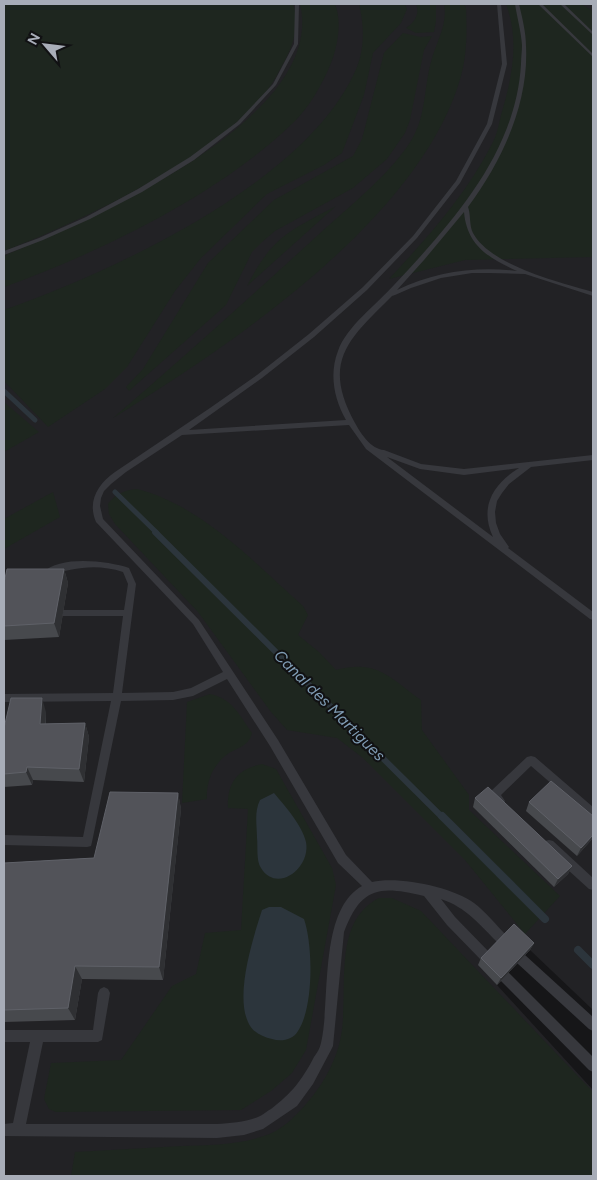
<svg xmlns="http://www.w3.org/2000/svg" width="597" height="1180" viewBox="0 0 597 1180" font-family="Figtree,sans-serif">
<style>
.built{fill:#222225}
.green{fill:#1e261f}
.water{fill:#2c353c}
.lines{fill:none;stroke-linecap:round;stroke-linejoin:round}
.stream-far2{stroke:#2c353c;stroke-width:5}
.stream-far1{stroke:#2c353c;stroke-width:6}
.stream{stroke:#2c353c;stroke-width:8}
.service{fill:#37383d;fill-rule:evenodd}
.wall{fill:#47494d}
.shaded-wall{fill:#2f3033}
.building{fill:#525359;stroke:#5f6168}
.labels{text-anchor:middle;stroke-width:4;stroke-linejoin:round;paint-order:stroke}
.water-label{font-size:16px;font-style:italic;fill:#7f9bb3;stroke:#111113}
</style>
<rect width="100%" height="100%" fill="#161618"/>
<polygon class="built" points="4,4 593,4 593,1010 530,950 497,985 593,1090 593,1176 4,1176"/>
<g class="green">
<path d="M4,4H293C300,23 294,44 284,62C280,69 276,78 271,85C224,154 82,221 4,251Z"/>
<path d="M300,4H335C342,21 338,45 331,63C323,83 309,108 293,123C220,194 99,253 4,287V256C86,221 328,120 300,4Z"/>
<path d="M359,4H405L407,9L401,23L373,53L364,95L342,153L324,165L267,194L201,258L175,291L127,367L105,389L48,427L4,381V310C114,271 310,181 357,67C365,47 364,24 359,4Z"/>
<path d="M416,4H436V21L434,32L416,33L406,28C415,22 420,14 416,4Z"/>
<path d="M444,4H464L466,8C467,31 467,54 461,76C422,217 232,345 113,418C182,359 249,298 317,236C346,209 392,173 412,139C426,116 424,87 431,62C436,42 448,25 444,4Z"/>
<path d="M506,4H581L593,11V257L465,260L389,279C427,238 466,195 492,144C497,135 499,124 501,115C512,78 520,41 506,4Z"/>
<polygon points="403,33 420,37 432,36 424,50 410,120 405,133 387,159 353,188 275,231 262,242 252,252 226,305 129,391 126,387 143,369 208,263 274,200 353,156 362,139 384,53"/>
<path d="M336,206L247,286C272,237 289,231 336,206Z"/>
<polygon points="4,402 39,432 4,452"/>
<path d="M137,489C201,505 255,563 303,606L308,615L298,635L319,652L336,670C377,659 389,677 421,700L422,730L469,795V810L560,896L525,934L465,860L363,758L337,738L287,730L271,712L198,612L115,524L109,514L108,504C115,494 125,490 137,489Z"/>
<polygon points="53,492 60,517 4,549 4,519"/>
<path d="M210,694C232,698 240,716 252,733C248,748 236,747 225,756C212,767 206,783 207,799L182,803L187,702Z"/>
<path d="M262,764L276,769L332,868L336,885L306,1050L292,1073L271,1091L241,1110L56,1112L49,1109L44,1099L51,1063L121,1060L172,986L196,974L205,933L241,930L248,809L228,808C227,783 237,769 262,764Z"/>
<path d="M379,898H392L421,911L593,1092V1176H71L75,1152C111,1150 146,1148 182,1146C209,1145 238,1145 264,1136C281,1131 295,1117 306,1104C321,1087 333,1067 339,1045C352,998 328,924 379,898Z"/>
</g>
<g class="water">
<path d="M274,793C285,806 302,825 306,842C311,868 277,894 261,868C256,861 258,846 257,838C257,825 254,812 260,800Z"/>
<path d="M269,907H281L304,919C313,945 314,1007 298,1031C293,1040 281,1042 272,1039C262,1037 252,1032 248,1022C235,994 253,938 262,910Z"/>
</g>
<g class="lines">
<g class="stream-far2">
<polyline points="4,391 35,420"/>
<polyline points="115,492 157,533"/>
</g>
<polyline class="stream-far1" points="155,532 443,818"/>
<g class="stream">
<polyline points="442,816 545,919"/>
<polyline points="578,950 593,965"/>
</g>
<g class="service">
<polygon points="295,4 299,4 298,44 276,85 240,124 194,160 142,192 90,219 43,240 4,255 4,251 39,238 86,217 138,189 190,157 237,122 273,84 294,44"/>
<path d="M497,4H501L507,64L492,124L460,183L417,238L367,290L314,337L262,378L189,430L346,420C334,399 329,374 338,351C346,327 377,304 394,285C452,223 516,153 521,64C521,58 522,51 522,45C521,31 517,17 515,4H519C522,17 526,32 526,46C529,104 502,161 468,207C471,215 469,225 473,233C491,266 560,282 593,292V296L525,274L489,273H472L441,278L411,288L395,295L392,296C349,339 321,361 355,423C361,434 371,449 384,450L421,464L464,469L593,455V460L531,467L509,484L502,493L497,501L495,512L496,523L500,534L509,547L508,548L593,612V620L590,619L366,449L349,425L182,435L126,472L111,484L104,491L101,498L100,506L103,519L199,620L278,740L346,855L372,882C399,876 452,887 474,903C486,912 496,925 507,936L509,940L507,944L503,946L499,944C481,926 466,907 441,899L455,917L490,953L492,957L490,961L486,963L482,961L447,925L424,896C379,885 361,887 344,932L333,1046L331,1050L313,1084L297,1106L263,1129L244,1135L217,1138L4,1136V1124L13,1123L30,1042H4V1030H93L98,993L100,989L104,987L108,989L110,993L102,1040L98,1042H43L26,1124H217C231,1123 245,1122 258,1117C263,1115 267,1111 271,1109C292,1093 302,1080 314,1057C317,1053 320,1048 321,1043C331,1001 318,911 362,886L338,863L270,746L227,679L193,696L173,700L121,701L92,842L91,846L87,847L4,845V835L83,837L111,701L4,702V694L113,693L123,616H63L60,615L59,613L60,611L63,610H124L128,584L123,572C96,563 73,568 47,576L43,573C59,555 108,561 129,568L136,584L122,693L173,692L191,688L223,672L193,624L96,522C87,501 98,484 115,472L210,408L257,375L309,334L363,287L413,236L456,181L487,124L502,64ZM464,212C467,246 489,258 517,271C475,266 435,272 397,290L424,260ZM387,457L420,469L464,475L519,468C493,484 479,507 493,537Z"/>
<polygon points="538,4 542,4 593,54 593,57"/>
<polygon points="560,4 564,4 593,32 593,35"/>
<path d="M531,756L535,757L593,807V818L589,816L531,766L501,795L505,801L504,804L500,806C495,804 491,800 489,795L490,792L527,757Z"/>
<polygon points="549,840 553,841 593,878 593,890 589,889 545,849 544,845 545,841"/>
<polygon points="521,953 525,955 593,1017 593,1031 589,1029 517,963 515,959 517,955"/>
<polygon points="505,971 509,973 593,1057 593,1072 589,1070 501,981 499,977 501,973"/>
</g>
</g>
<g class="wall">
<polygon points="64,569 68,583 59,637 4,640 4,583"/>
<polygon points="46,712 46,724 85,723 89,737 84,782 33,780 32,785 4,787 4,728"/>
<polygon points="178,793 181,809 163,980 82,979 75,1020 4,1022 4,863 94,858"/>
<polygon points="475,798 572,866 568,874 554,887 473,807"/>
<polygon points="529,802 593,816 593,838 577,856 526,811"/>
<polygon points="534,943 530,950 497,985 478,965 481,958"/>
</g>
<g class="shaded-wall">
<polygon points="64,569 68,583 59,637 54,623"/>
<polygon points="42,698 46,712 45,738 40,724"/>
<polygon points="85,723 89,737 84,782 79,769"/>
<polygon points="27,767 33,780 32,785 26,772"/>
<polygon points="178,793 181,809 163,980 159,967"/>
<polygon points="593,835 593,838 577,856 581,848"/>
<polygon points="572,866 568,874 554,887 558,879"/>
<polygon points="534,943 530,950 497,985 501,978"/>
<polygon points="75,966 82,979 75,1020 68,1008"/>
</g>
<g class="building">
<polygon points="7,569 64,569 54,623 4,626 4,583"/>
<polygon points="11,698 42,698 40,724 85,723 79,769 27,767 26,772 4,774 4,728"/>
<polygon points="551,781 593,816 593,835 581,848 529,802"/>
<polygon points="488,787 572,866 558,879 475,798"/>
<polygon points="110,792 178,793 159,967 75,966 68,1008 4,1010 4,863 94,858"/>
<polygon points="514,924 534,943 501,978 481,958"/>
</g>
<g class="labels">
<g class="water-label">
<text transform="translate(330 705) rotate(45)" y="6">Canal des Martigues</text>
</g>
</g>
<rect width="597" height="1180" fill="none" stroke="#a8adb8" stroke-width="10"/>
<g transform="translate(45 45) rotate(298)" stroke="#111113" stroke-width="4" paint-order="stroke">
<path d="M0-4L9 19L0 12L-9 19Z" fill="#a8adb8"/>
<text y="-8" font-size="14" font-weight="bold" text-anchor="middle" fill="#a8adb8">N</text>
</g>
</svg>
